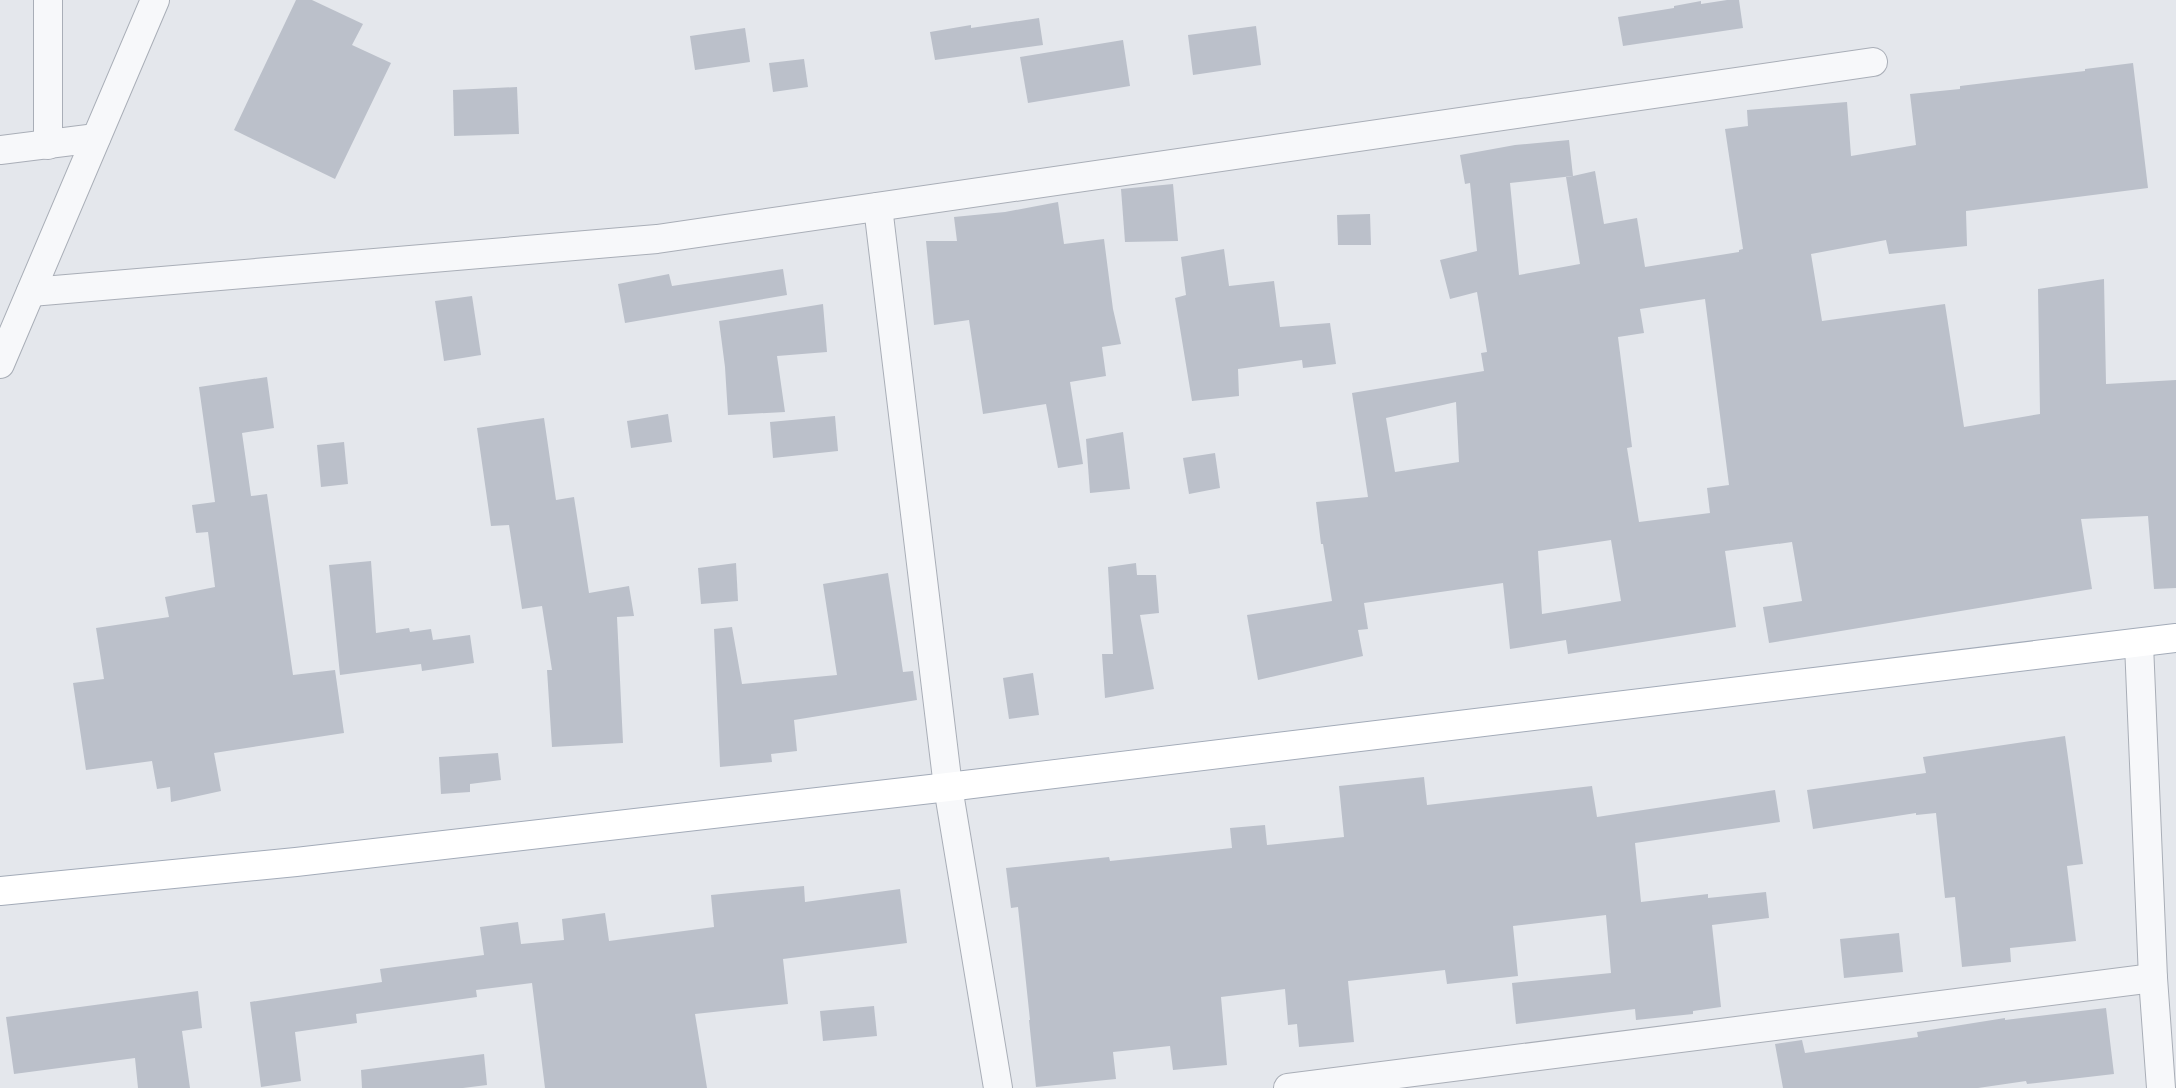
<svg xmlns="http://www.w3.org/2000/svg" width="2176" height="1088" viewBox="0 0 2176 1088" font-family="'DM Sans',sans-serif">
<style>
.building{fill:#bbc0ca;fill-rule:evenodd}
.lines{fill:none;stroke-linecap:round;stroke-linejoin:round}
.minor-casing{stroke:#a9aeb7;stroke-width:30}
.major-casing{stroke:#a3abb8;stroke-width:30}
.minor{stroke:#f7f8fa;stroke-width:28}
.major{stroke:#fff;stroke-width:28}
</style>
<rect width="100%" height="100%" fill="#e4e7ec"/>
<g class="building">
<polygon points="296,0 312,0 363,24 352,45 391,63 335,179 234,130"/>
<polygon points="1727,0 1739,0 1743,28 1623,46 1618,17 1674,8 1674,6 1701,1 1701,4"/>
<polygon points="1039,18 1043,45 935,60 930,32 971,25 971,28"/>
<polygon points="1256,26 1261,65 1193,75 1188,35"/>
<polygon points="745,28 750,62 695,70 690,36"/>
<polygon points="1123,40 1130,86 1028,103 1020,57"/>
<polygon points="804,59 808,87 773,92 769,63"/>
<path d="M2133,63L2148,188L1966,211L1967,246L1889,254L1886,240L1811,254L1822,321L1945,304L1964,427L2040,414L2038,289L2104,279L2106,384L2176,380V588L2154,589L2148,516L2081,519L2092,589L1769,643L1763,607L1802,601L1792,542L1725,551L1736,627L1568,654L1566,640L1510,649L1503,583L1364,603L1368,629L1358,630L1363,656L1258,680L1247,615L1332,601L1323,544H1321L1316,502L1368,497L1352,393L1484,371L1481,353L1487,352L1477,292L1450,299L1440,260L1477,251L1470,183L1465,184L1460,155L1515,145L1569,140L1573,176L1595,171L1604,224L1637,218L1645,267L1739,252V250L1743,249L1725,129L1748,126L1747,110L1847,102L1851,156L1916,145L1910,94L1960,89V86L2085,71V69ZM1573,176L1566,177L1580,264L1519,275L1510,183ZM1705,299L1729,485L1707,488L1710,513L1639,522L1627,448L1632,447L1618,337L1644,333L1640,309ZM1456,402L1459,462L1395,472L1386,418ZM1611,540L1621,601L1542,614L1538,551Z"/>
<polygon points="517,87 519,134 454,136 453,90"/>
<polygon points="1173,184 1178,241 1125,242 1121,189"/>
<polygon points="1058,202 1064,244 1104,239 1113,309 1121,344 1102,347 1106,376 1070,382 1083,464 1058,468 1046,404 983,414 969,320 934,325 926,241 957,241 954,217 1005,212"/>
<polygon points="1370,214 1371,245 1338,245 1337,215"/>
<polygon points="1224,249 1229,286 1274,281 1280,327 1330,323 1336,364 1303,368 1302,360 1238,369 1239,396 1192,401 1175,298 1186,295 1181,257"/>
<polygon points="783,269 787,295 625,323 618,284 669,274 672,286"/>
<polygon points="472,296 481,355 444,361 435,301"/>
<polygon points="823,304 827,352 777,356 785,412 728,415 725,367 719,321"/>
<polygon points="267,377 274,428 242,433 251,496 267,494 293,675 335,670 344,733 214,753 221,791 171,802 170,787 157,789 152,761 86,770 73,683 104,679 96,628 169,617 165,597 215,587 208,532 196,533 192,505 215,502 199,387"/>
<polygon points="668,414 672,442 631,448 627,421"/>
<polygon points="835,416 838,451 773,458 770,422"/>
<polygon points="544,418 556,500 574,497 589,593 629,586 634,616 617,617 623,743 552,747 547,670 552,670 542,606 522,609 509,525 491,526 477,428"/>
<polygon points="1123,432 1130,489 1090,493 1086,439"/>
<polygon points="344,442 348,484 321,487 317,445"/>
<polygon points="1215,453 1220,488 1189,494 1183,458"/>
<polygon points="371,561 376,633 409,628 410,632 431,629 433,640 470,635 474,663 422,671 421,664 340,675 329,565"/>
<polygon points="736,563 738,601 701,604 698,568"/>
<polygon points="1136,563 1137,575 1156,575 1159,613 1140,615 1154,689 1105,698 1102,654 1113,654 1108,567"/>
<polygon points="888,573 903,672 913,671 917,700 794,720 797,751 771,754 772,762 720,767 714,629 732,627 742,684 837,675 823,584"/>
<polygon points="1033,673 1039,715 1009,719 1003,678"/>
<polygon points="2065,736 2083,864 2067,866 2076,941 2010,948 2011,962 1962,967 1955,897 1945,898 1936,813 1916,815 1916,813 1813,829 1807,790 1926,773 1923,757"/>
<polygon points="498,753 501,780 470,784 470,792 441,794 439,757"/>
<polygon points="1424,777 1427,805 1592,786 1597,817 1775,790 1780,822 1635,843 1641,902 1708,894 1708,898 1766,892 1769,918 1712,925 1721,1007 1693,1011 1693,1014 1636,1020 1635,1009 1516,1024 1512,983 1611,973 1606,915 1513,926 1518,976 1447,984 1445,970 1348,981 1354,1042 1299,1047 1297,1024 1288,1025 1285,989 1221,997 1227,1065 1173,1070 1170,1046 1113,1052 1116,1079 1036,1087 1029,1020 1030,1020 1018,907 1011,908 1006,868 1109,857 1110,861 1232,848 1230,828 1265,825 1267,845 1344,837 1339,786"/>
<polygon points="804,886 805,902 900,889 907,943 783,959 788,1004 695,1014 707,1088 545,1088 532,983 476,990 477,997 356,1014 357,1023 295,1032 301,1081 261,1087 250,1002 382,982 380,969 484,955 480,927 518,922 521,944 564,940 562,919 605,913 609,941 714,927 711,895"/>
<polygon points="1899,933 1903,972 1844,978 1840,939"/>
<polygon points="198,991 202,1028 182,1031 190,1088 138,1088 135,1058 14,1074 6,1017"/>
<polygon points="874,1006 877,1036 823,1041 820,1011"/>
<polygon points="2106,1008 2114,1074 2027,1084 2026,1081 1978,1088 1783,1088 1775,1044 1802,1040 1805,1053 1918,1037 1917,1032 2005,1018 2005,1020"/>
<polygon points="484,1054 487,1085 463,1088 362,1088 361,1070"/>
</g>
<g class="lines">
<g class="minor-casing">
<g id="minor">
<polyline points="48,0 48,145"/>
<polyline points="0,150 96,138"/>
<polyline points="878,207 948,787 998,1088"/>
<polyline points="31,292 657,239 1873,62"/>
<polyline points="0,364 155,0"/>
<polyline points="2139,644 2153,978 2161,1088"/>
<polyline points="1288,1088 2153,978"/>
</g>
</g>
<g class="major-casing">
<polyline id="major" points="0,891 296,862 948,787 2176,638"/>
</g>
<use href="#minor" class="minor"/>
<use href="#major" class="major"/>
</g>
</svg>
